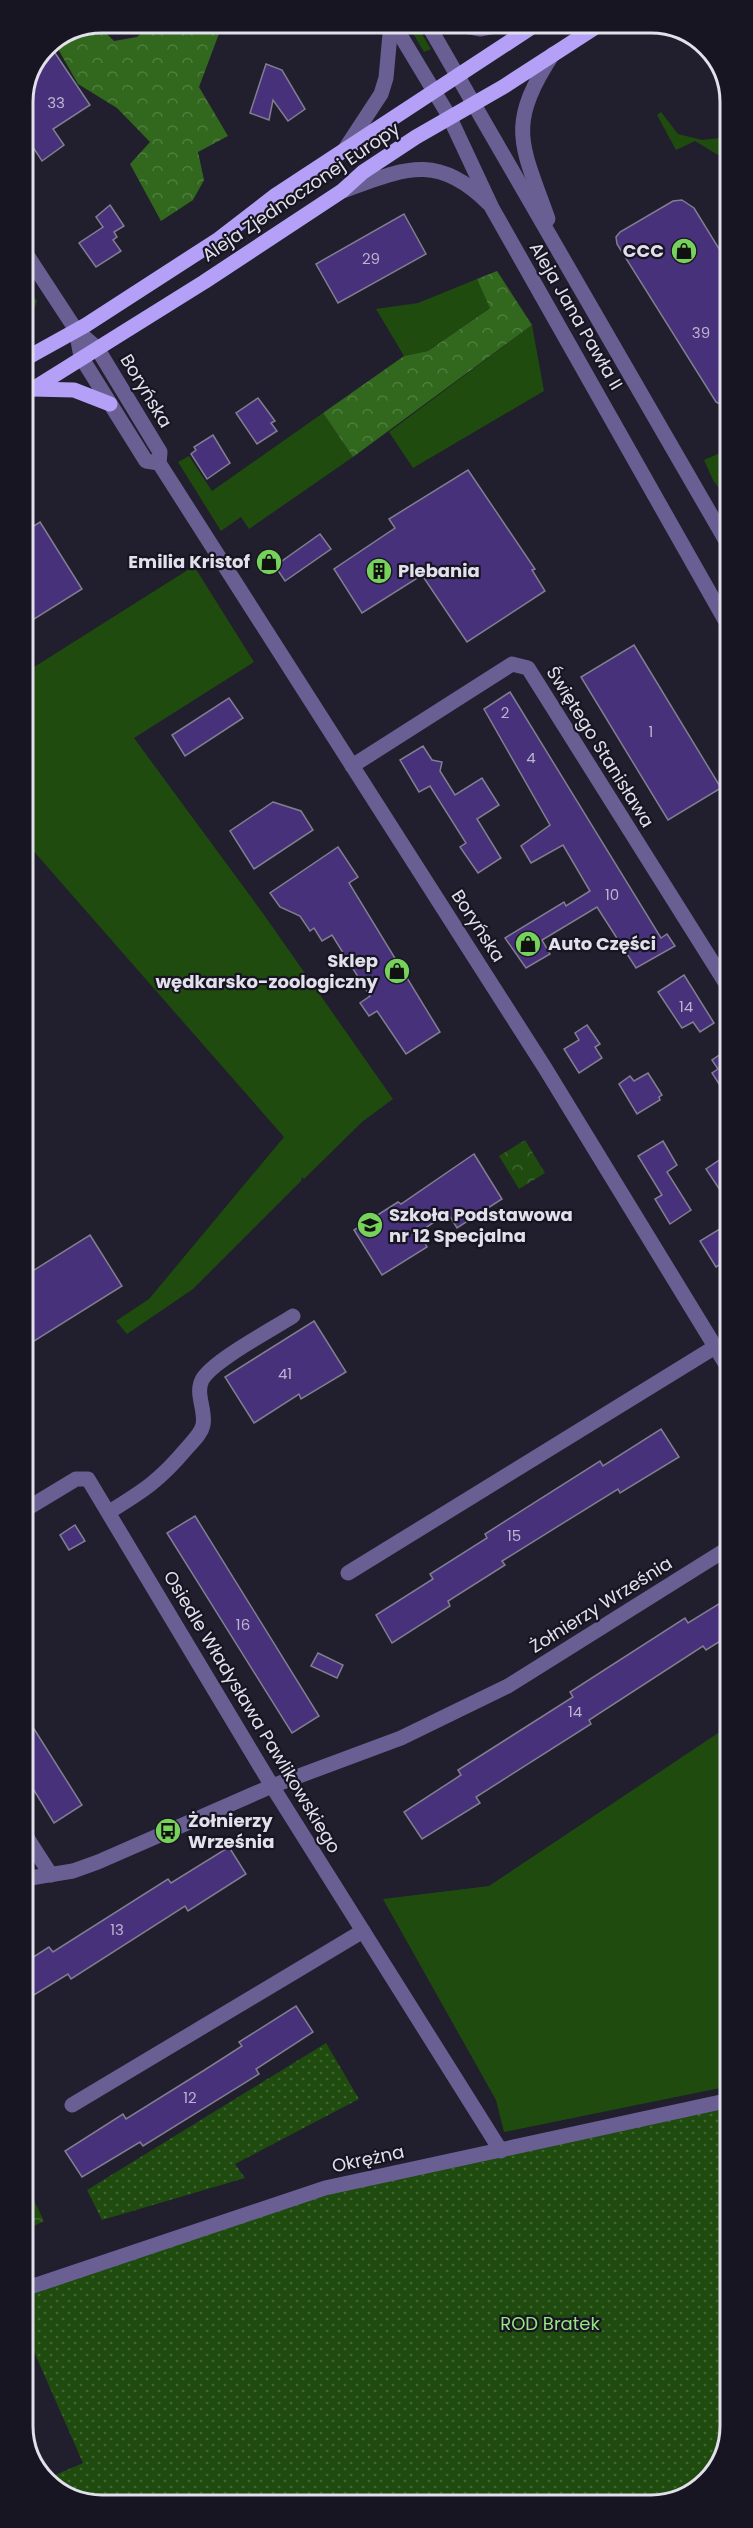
<svg xmlns="http://www.w3.org/2000/svg" width="753" height="2528" viewBox="0 0 753 2528" font-family="Poppins,sans-serif">
<style>
.grass{fill:#1f4b0f}
.forest{fill:url(#forest-crowns)}
.park{fill:url(#park-crowns)}
.garden{fill:url(#garden-dots)}
.building{fill:#47317b;stroke:#817e90;stroke-width:1.5}
.lines{fill:none;stroke-linecap:round;stroke-linejoin:round}
.minor{stroke:#6a5f93;stroke-width:15}
.major{stroke:#b4a1f7;stroke-width:15}
.labels{text-anchor:middle;stroke-width:4.5;stroke-linejoin:round;paint-order:stroke}
.number-label{font-size:15px;fill:#bbb4cf}
.street-label{font-size:18px;fill:#e2e0eb;stroke:#181523}
.poi-label{font-size:18px;font-weight:bold;fill:#e2e0eb;stroke:#181523;text-anchor:start}
.park-label{font-size:18px;fill:#98e482;stroke:#181523}
.rim{fill:none;stroke:#e2e0eb;stroke-width:3}
</style>
<defs>
<pattern id="forest-crowns" width="20" height="18" patternUnits="userSpaceOnUse" patternTransform="scale(1.5)"><rect width="20" height="18" fill="#31681e"/><path d="M2 6a3 3 0 1 1 6 0M12 15a3 3 0 1 1 6 0" fill="none" stroke="#4f7d3f"/></pattern>
<pattern id="park-crowns" width="20" height="18" patternUnits="userSpaceOnUse" patternTransform="scale(1.5)"><rect width="20" height="18" fill="#1f4b0f"/><path d="M2 6a3 3 0 1 1 6 0M12 15a3 3 0 1 1 6 0" fill="none" stroke="#3f6532"/></pattern>
<pattern id="garden-dots" width="8" height="8" patternUnits="userSpaceOnUse" patternTransform="scale(1.5)"><rect width="8" height="8" fill="#1f4b0f"/><path d="M2 2h.1M6 6h.1" fill="none" stroke="#3f6532" stroke-width="1.8" stroke-linecap="round"/></pattern>
</defs>
<rect width="100%" height="100%" fill="#211e2d"/>
<g class="grass">
<polygon points="407,23 415,23 431,49 424,52"/>
<polygon points="661,112 678,134 702,140 729,137 729,150 718,155 695,141 676,150 657,115"/>
<polygon points="477,279 491,307 428,351 404,356 376,309 418,303"/>
<polygon points="23,280 37,301 34,310 23,318"/>
<polygon points="532,325 544,391 413,468 389,432"/>
<polygon points="323,413 353,457 249,529 241,517 221,531 178,462 189,456 212,491"/>
<polygon points="729,449 729,503 713,480 704,460"/>
<polygon points="194,566 254,662 134,738 262,912 393,1099 362,1122 304,1179 302,1177 301,1181 193,1289 127,1334 116,1321 149,1299 284,1137 23,839 23,674"/>
<polygon points="730,1725 730,2086 504,2132 496,2100 383,1899 489,1886"/>
</g>
<g class="forest">
<polygon points="154,23 226,23 220,31 199,87 228,136 198,152 204,180 193,200 161,221 130,164 150,142 117,108 78,84 54,42 97,24 114,41 137,37"/>
<polygon points="497,271 532,325 353,457 323,413 404,356 428,351 490,308 477,279"/>
</g>
<g class="park">
<polygon points="525,1140 545,1173 519,1189 499,1156"/>
<polygon points="24,2180 44,2221 24,2231"/>
</g>
<g class="garden">
<polygon points="326,2043 359,2099 235,2164 245,2178 102,2220 87,2190"/>
<polygon points="730,2100 730,2427 714,2475 667,2504 96,2505 49,2486 46,2479 83,2463 24,2329 24,2289 325,2188"/>
</g>
<g class="building">
<polygon points="49,44 90,105 53,129 64,145 42,161 23,132 22,101"/>
<polygon points="266,64 282,70 305,109 288,121 273,100 269,120 250,113"/>
<polygon points="682,200 694,208 729,265 729,409 716,402 617,244 616,237 620,232 673,201"/>
<polygon points="110,205 124,226 114,232 117,237 113,240 121,251 96,267 79,243 103,227 96,217"/>
<polygon points="404,214 426,254 338,303 316,264"/>
<polygon points="258,398 275,421 271,423 277,431 257,444 236,413"/>
<polygon points="213,435 230,463 207,479 191,454 196,450 194,447"/>
<polygon points="468,470 535,569 532,570 545,591 467,642 422,575 362,613 334,569 395,528 389,519"/>
<polygon points="40,522 82,589 23,626 23,533"/>
<polygon points="320,534 331,549 285,581 275,566"/>
<polygon points="634,645 721,788 668,820 581,677"/>
<polygon points="510,692 661,938 667,934 675,946 636,968 597,907 542,940 550,954 526,968 505,938 564,902 566,906 590,891 563,845 531,863 521,846 550,825 484,709"/>
<polygon points="229,698 243,718 185,756 172,735"/>
<polygon points="423,746 432,760 442,762 440,771 455,795 482,778 499,805 477,819 501,858 478,873 460,847 466,843 430,786 419,792 400,760"/>
<polygon points="273,802 301,811 313,830 254,869 230,831"/>
<polygon points="338,847 358,877 349,883 440,1032 406,1054 377,1011 369,1016 360,1003 370,996 332,935 322,941 314,928 310,931 300,916 280,907 270,893"/>
<polygon points="684,975 714,1023 700,1032 693,1022 682,1028 658,992"/>
<polygon points="587,1025 600,1044 595,1047 602,1058 579,1073 564,1049 579,1040 575,1033"/>
<polygon points="730,1048 730,1101 712,1073 718,1069 712,1060"/>
<polygon points="648,1073 662,1095 659,1097 660,1100 637,1114 619,1084 630,1076 634,1081"/>
<polygon points="663,1141 677,1165 667,1172 691,1210 670,1224 655,1199 662,1195 638,1156"/>
<polygon points="730,1153 730,1205 706,1169"/>
<polygon points="474,1154 502,1199 457,1228 448,1213 419,1232 427,1247 382,1275 354,1230 398,1202 401,1204"/>
<polygon points="723,1227 730,1239 730,1259 716,1267 700,1241"/>
<polygon points="90,1235 122,1286 23,1348 23,1277"/>
<polygon points="314,1321 346,1372 301,1399 299,1394 254,1423 225,1377"/>
<polygon points="661,1429 679,1457 620,1493 618,1489 502,1561 505,1565 448,1601 450,1606 392,1643 376,1615 433,1579 430,1574 487,1538 485,1534 600,1461 603,1466"/>
<polygon points="195,1516 319,1716 292,1733 167,1533"/>
<polygon points="75,1525 85,1541 69,1550 60,1535"/>
<polygon points="730,1597 730,1635 706,1650 703,1646 589,1720 591,1724 476,1797 480,1803 422,1839 404,1812 461,1775 458,1770 573,1697 570,1692 685,1618 688,1623"/>
<polygon points="318,1653 343,1665 337,1678 311,1666"/>
<polygon points="24,1713 82,1805 54,1823 24,1774"/>
<polygon points="229,1847 246,1874 188,1911 185,1906 71,1979 68,1974 24,2001 24,1963 49,1947 53,1952 168,1879 171,1883"/>
<polygon points="296,2006 313,2032 256,2069 259,2074 143,2146 140,2142 82,2177 65,2151 123,2114 126,2119 203,2071 242,2046 239,2042"/>
</g>
<g class="lines">
<g class="minor">
<polyline points="393,23 449,116 492,208 729,627"/>
<polyline points="427,23 729,546"/>
<polyline points="448,23 481,29 510,23"/>
<polyline points="345,149 381,94 386,78 391,23"/>
<path d="M342,191C402,170 436,151 488,203"/>
<path d="M548,219C521,143 506,126 553,54"/>
<polyline points="23,249 76,330 97,348 160,452 159,463"/>
<polyline points="76,330 81,357 146,461 159,463"/>
<polyline points="159,463 545,1068 730,1371"/>
<polyline points="352,766 512,664 528,668 730,990"/>
<polyline points="23,1511 76,1479 88,1479 272,1786 501,2151"/>
<path d="M109,1512C145,1490 160,1480 187,1448C193,1441 201,1434 203,1425C206,1410 195,1394 202,1380C212,1361 273,1329 293,1316"/>
<polyline points="348,1573 715,1347"/>
<polyline points="24,1833 51,1875"/>
<polyline points="24,1879 73,1871 98,1862 272,1786 401,1738 508,1686 730,1547"/>
<polyline points="72,2105 363,1931"/>
<polyline points="24,2289 325,2188 730,2100"/>
</g>
<g class="major">
<polyline points="23,360 86,325 219,239 276,195 538,23"/>
<polyline points="32,389 74,390 110,404"/>
<polyline points="23,395 204,282 342,191 363,172 416,137 503,87 602,23"/>
</g>
</g>
<defs>
<g id="shop-disc" transform="scale(1.35)"><circle r="9.5" fill="#76d25a" stroke="#181523"/><path d="M-5-2.5h2.3a2.7 3.5 0 0 1 5.4 0H5L5.5 6h-11ZM-1.5-2.5h3a1.5 2.3 0 0 0-3 0Z" fill="#111"/></g>
<g id="building-disc" transform="scale(1.35)"><circle r="9.5" fill="#76d25a" stroke="#181523"/><path d="M-4-6H4V6H1V3H-1V6H-4ZM-2.5-4.3h1.7v1.8h-1.7ZM.8-4.3h1.7v1.8H.8ZM-2.5-1h1.7V.8h-1.7ZM.8-1h1.7V.8H.8Z" fill="#111"/></g>
<g id="school-disc" transform="scale(1.35)"><circle r="9.5" fill="#76d25a" stroke="#181523"/><path d="M0-5L7-2L0 1L-7-2ZM-4 1L0 2.5L4 1V4Q0 6-4 4Z" fill="#111"/></g>
<g id="bus-disc" transform="scale(1.35)"><circle r="9.5" fill="#76d25a" stroke="#181523"/><path d="M-5-6H5V4H4V6H2V4H-2V6H-4V4H-5ZM-3.5-4V0h7V-4ZM-3.5 1.2v1.5H-2V1.2ZM2 1.2v1.5H3.5V1.2Z" fill="#111"/></g>
</defs>
<g fill-rule="evenodd">
<use href="#shop-disc" x="684" y="251"/>
<use href="#shop-disc" x="269" y="562"/>
<use href="#building-disc" x="379" y="571"/>
<use href="#shop-disc" x="528" y="944"/>
<use href="#shop-disc" x="397" y="971"/>
<use href="#school-disc" x="370" y="1225"/>
<use href="#bus-disc" x="168" y="1831"/>
</g>
<g class="labels">
<g class="number-label">
<text x="56" y="108">33</text>
<text x="371" y="264">29</text>
<text x="701" y="338">39</text>
<text x="505" y="718">2</text>
<text x="651" y="737">1</text>
<text x="531" y="763">4</text>
<text x="612" y="900">10</text>
<text x="686" y="1012">14</text>
<text x="285" y="1379">41</text>
<text x="514" y="1541">15</text>
<text x="243" y="1630">16</text>
<text x="575" y="1717">14</text>
<text x="117" y="1935">13</text>
<text x="190" y="2103">12</text>
</g>
<g class="street-label">
<text transform="translate(301 192) rotate(-34)" y="6">Aleja Zjednoczonej Europy</text>
<text transform="translate(576 316) rotate(60)" y="6">Aleja Jana Pawła II</text>
<text transform="translate(146 391) rotate(59)" y="6">Boryńska</text>
<text transform="translate(600 747) rotate(58)" y="6">Świętego Stanisława</text>
<text transform="translate(478 926) rotate(57)" y="6">Boryńska</text>
<text transform="translate(601 1605) rotate(-32)" y="6">Żołnierzy Września</text>
<text transform="translate(252 1712) rotate(59)" y="6">Osiedle Władysława Pawlikowskiego</text>
<text transform="translate(368 2159) rotate(-12)" y="6">Okrężna</text>
</g>
<g class="poi-label">
<text x="664" y="257" text-anchor="end">CCC</text>
<text x="250" y="568" text-anchor="end">Emilia Kristof</text>
<text x="398" y="577">Plebania</text>
<text x="548" y="950">Auto Części</text>
<text x="378" y="967" text-anchor="end">Sklep<tspan x="378" dy="21">wędkarsko-zoologiczny</tspan></text>
<text x="389" y="1221">Szkoła Podstawowa<tspan x="389" dy="21">nr 12 Specjalna</tspan></text>
<text x="188" y="1827">Żołnierzy<tspan x="188" dy="21">Września</tspan></text>
</g>
<g class="park-label">
<text x="550" y="2330">ROD Bratek</text>
</g>
</g>
<path d="M0 0H753V2528H0ZM102 33H651A69 69 0 0 1 720 102V2426A69 69 0 0 1 651 2495H102A69 69 0 0 1 33 2426V102A69 69 0 0 1 102 33Z" fill="#181523" fill-rule="evenodd"/>
<path class="rim" d="M102 33H651A69 69 0 0 1 720 102V2426A69 69 0 0 1 651 2495H102A69 69 0 0 1 33 2426V102A69 69 0 0 1 102 33Z"/>
</svg>
